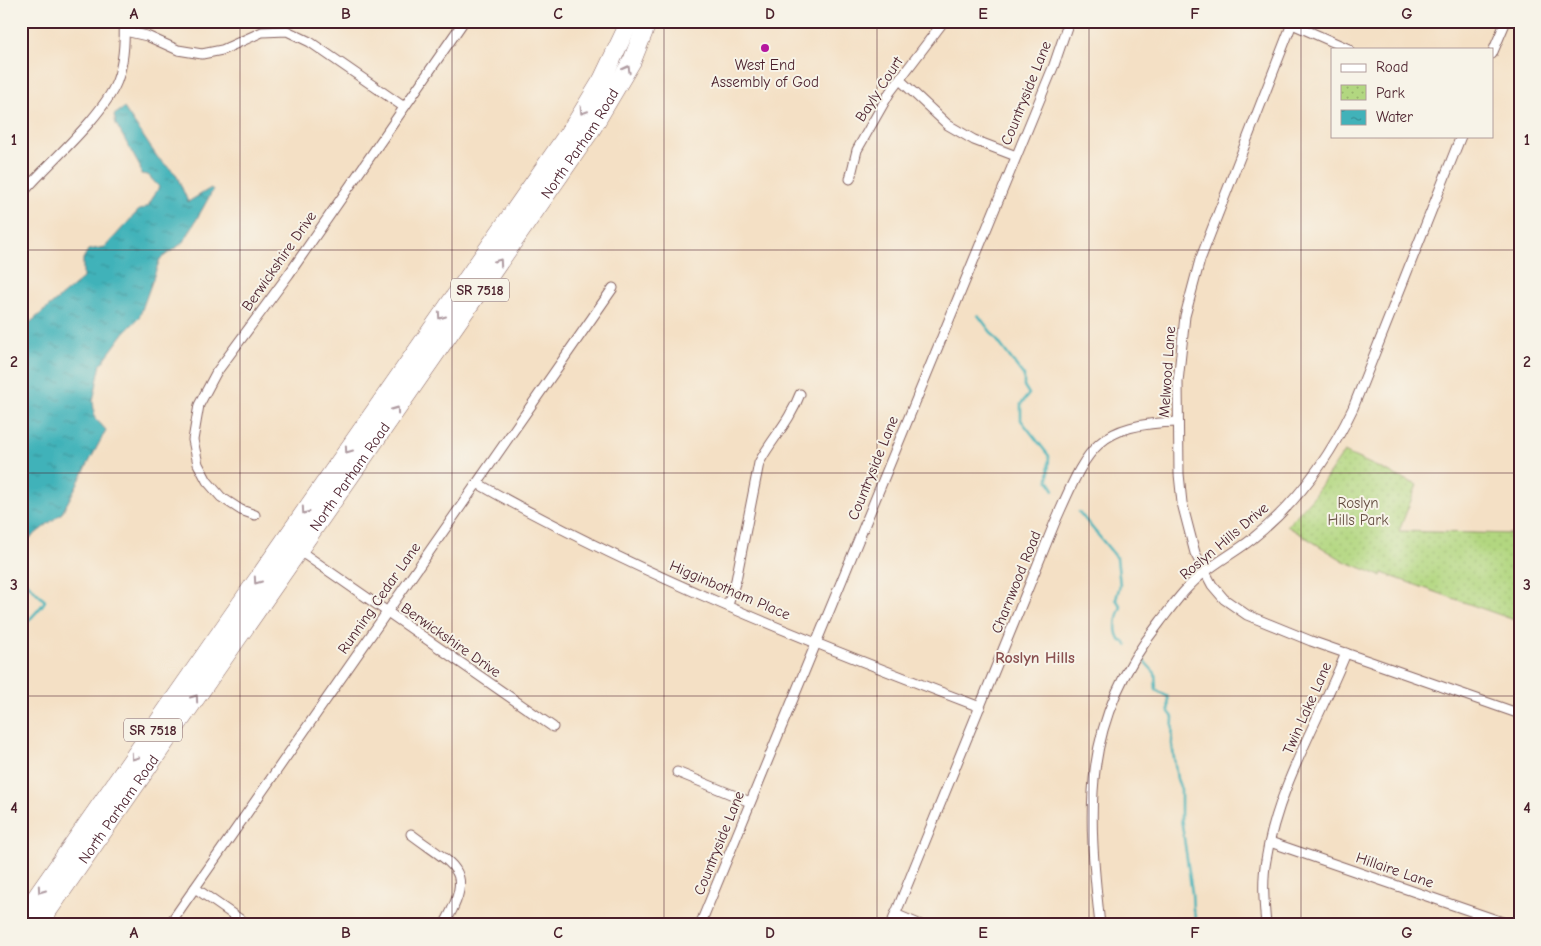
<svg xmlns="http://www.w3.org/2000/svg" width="1541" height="946" viewBox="0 0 1541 946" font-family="'Comic Neue',sans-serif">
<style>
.park{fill:url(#park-dots);stroke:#7e7b56}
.water{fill:url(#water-ripples);stroke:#466872}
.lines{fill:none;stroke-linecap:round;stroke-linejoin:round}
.stream{stroke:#41b2b9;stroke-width:2.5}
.street-casing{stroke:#866361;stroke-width:11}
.highway-casing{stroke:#866361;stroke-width:19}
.street{stroke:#fff;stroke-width:9}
.highway{stroke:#fff;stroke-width:18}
.oneway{stroke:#ae9aa0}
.grid{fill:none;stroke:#4a1f2b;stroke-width:1;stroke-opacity:0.55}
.poi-dot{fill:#b5179e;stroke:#f7f3e8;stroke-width:2}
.labels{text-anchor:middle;stroke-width:4;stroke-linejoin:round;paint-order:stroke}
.shield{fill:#f7f3e8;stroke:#7e5f64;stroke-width:1}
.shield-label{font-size:14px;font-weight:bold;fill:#4a1f2b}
.poi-label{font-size:15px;fill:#4a1f2b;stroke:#f7f3e8}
.street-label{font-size:15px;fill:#4a1f2b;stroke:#f7f3e8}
.park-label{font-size:15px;fill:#644d40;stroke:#f7f3e8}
.neighbourhood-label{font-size:16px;font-weight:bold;fill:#894f4f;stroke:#f7f3e8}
.neatline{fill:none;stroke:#4a1f2b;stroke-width:2}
.grid-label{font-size:16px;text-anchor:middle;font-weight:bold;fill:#4a1f2b}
</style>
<defs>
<pattern id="park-dots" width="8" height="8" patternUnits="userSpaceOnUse" patternTransform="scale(1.25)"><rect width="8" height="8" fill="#b2d780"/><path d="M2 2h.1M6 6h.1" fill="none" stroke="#9bb86f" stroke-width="1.8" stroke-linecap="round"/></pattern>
<pattern id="water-ripples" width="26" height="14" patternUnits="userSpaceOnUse" patternTransform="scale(1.25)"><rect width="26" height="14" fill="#41b2b9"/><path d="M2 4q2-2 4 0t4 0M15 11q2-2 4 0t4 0" fill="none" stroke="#389097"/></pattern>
</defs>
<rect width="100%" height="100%" fill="#f7f3e8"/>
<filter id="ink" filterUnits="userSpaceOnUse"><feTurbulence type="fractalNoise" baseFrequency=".02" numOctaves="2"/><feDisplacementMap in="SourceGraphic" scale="10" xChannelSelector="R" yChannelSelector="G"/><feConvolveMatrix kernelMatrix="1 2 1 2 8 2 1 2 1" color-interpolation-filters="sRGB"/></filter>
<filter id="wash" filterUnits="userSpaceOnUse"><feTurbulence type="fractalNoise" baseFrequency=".0096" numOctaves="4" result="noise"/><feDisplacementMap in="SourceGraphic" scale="20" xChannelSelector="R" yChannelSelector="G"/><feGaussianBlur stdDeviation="1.12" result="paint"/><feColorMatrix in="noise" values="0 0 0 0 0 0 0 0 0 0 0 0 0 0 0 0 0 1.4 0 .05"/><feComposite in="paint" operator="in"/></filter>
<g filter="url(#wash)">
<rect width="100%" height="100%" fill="#f4e0c5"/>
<polygon class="park" points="1344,452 1417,485 1399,531 1514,534 1514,540 1520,550 1520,622 1382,573 1381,576 1344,561 1287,526 1313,497"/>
<polygon class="water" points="124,108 158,158 176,174 188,202 211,188 213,190 184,242 160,259 139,318 124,333 101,364 93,401 95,418 106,430 62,513 21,545 21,330 83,278 83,259 88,250 105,247 138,211 148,206 159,187 148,175 141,174 140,167 116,124 114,115"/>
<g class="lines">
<g class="stream">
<polyline points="978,315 1024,376 1024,386 1029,394 1021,404 1021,420 1049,456 1048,480 1054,490"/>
<path d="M1079,512L1117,558L1120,585L1116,599L1121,607C1116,617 1113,633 1121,641L1125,642L1127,645"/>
<path d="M21,577L45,601C38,613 26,620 21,633"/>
<polyline points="1144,661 1155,673 1156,690 1168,697 1169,712 1173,717 1172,744 1177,779 1181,789 1181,818 1192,893 1193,910 1198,925"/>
</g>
</g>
</g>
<g filter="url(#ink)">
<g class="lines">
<g class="street-casing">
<g id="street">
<polyline points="1293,21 1200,260 1185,316 1178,382 1179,474 1182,503 1195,553 1212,585 1224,599 1247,615 1311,641 1520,714"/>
<polyline points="1292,24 1349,49"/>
<polyline points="125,31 147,36 178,50 202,54 222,50 262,32 287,31 310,42 404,107"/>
<polyline points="1492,54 1506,21"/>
<polyline points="899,79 948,125 974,140 1016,156"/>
<polyline points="850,179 857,150 890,92 944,21"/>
<path d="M21,195C47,164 103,117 117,81C124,62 125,42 124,21"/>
<path d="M477,483C636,574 809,642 980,707"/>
<polyline points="255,515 241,510 221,497 207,481 198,464 193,440 199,405 216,373 289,274 464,21"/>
<polyline points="297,549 553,727"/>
<path d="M728,605L736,580L759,463C772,438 789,423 800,394"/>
<polyline points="677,772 750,802"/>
<path d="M411,834C454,867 477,868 444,925"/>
<polyline points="1270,842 1511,925"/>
<polyline points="195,888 248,925"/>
<polyline points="895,914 921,925"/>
<polyline points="169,925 613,288"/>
<polyline points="700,925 1054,65 1069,21"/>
<path d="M891,925L1055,522C1087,451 1093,424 1178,422"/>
<path d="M1100,925C1087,806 1081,722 1160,622C1173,605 1187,585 1205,572C1220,560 1237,551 1252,539C1296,504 1329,459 1353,408L1461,136"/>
<path d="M1266,925C1264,903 1262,881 1266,860C1277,788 1319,720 1346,653"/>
</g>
</g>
<g class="highway-casing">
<g id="highway">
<polyline points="21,919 577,121 602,80 630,21"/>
<path id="s1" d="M38,925L591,130L632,61L648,21"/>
</g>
</g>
<use href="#street" class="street"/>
<use href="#highway" class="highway"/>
</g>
<defs><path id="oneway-chevron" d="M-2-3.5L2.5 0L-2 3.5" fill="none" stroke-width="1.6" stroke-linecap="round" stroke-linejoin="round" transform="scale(1.25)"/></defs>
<g class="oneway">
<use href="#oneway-chevron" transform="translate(627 69) rotate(-62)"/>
<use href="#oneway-chevron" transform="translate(583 111) rotate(123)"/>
<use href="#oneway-chevron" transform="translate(499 262) rotate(-55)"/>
<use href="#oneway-chevron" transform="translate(441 316) rotate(125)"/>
<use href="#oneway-chevron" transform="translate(396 410) rotate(-55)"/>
<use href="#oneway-chevron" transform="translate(348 450) rotate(125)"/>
<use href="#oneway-chevron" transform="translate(305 511) rotate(125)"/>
<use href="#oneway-chevron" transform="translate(257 581) rotate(125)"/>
<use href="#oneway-chevron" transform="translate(195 698) rotate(-55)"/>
<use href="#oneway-chevron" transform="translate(134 757) rotate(125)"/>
<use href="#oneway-chevron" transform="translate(41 890) rotate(125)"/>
</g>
</g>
<path class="grid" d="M240,21V925M452,21V925M664,21V925M877,21V925M1089,21V925M1301,21V925M21,250H1520M21,473H1520M21,696H1520"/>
<circle class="poi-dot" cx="765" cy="48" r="5"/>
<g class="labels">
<g class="shield">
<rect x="451" y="278.5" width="58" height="23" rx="4"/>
<rect x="124" y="718.5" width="58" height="23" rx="4"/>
</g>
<g class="shield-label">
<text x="480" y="295">SR 7518</text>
<text x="153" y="735">SR 7518</text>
</g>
<g class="poi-label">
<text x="765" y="70">West End<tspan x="765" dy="17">Assembly of God</tspan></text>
</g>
<g class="street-label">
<text transform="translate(879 89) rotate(-57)" y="5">Bayly Court</text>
<text transform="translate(1026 93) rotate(-68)" y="5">Countryside Lane</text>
<text dy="5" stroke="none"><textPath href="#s1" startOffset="951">North Parham Road</textPath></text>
<text transform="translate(279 261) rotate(-55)" y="5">Berwickshire Drive</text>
<text transform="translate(1167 372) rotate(-86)" y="5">Melwood Lane</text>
<text transform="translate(873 468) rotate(-68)" y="5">Countryside Lane</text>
<text dy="5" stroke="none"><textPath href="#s1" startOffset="546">North Parham Road</textPath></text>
<text transform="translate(1224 541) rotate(-40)" y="5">Roslyn Hills Drive</text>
<text transform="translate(1016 582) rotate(-68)" y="5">Charnwood Road</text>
<text transform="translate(730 590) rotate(23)" y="5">Higginbotham Place</text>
<text transform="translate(379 598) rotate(-55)" y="5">Running Cedar Lane</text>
<text transform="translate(451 640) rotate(35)" y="5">Berwickshire Drive</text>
<text transform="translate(1307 708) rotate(-66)" y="5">Twin Lake Lane</text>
<text dy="5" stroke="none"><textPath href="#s1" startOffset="141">North Parham Road</textPath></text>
<text transform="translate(719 843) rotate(-68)" y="5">Countryside Lane</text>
<text transform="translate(1395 870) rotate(19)" y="5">Hillaire Lane</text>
</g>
<g class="park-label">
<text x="1358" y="508">Roslyn<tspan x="1358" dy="17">Hills Park</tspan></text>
</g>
<g class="neighbourhood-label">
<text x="1035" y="663">Roslyn Hills</text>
</g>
</g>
<rect width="1541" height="946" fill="none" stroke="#f7f3e8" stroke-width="55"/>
<rect x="1331" y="48" width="162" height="90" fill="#f7f3e8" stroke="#b29e9c"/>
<rect x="1341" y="64" width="25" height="8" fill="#ffffff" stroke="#b29e9c"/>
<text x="1376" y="72" font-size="15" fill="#4a1f2b">Road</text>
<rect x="1341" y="85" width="25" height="15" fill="url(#park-dots)" stroke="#b29e9c"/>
<text x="1376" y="98" font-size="15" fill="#4a1f2b">Park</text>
<rect x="1341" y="110" width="25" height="15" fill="url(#water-ripples)" stroke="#b29e9c"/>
<text x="1376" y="122" font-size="15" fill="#4a1f2b">Water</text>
<rect x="28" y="28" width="1486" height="890" class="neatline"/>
<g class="grid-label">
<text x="134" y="19">A</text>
<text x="346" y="19">B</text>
<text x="558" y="19">C</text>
<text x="770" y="19">D</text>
<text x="983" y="19">E</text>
<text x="1195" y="19">F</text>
<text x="1407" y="19">G</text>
<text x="14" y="145">1</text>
<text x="1527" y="145">1</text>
<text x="14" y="367">2</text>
<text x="1527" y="367">2</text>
<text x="14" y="590">3</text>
<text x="1527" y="590">3</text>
<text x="14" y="813">4</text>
<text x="1527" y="813">4</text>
<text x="134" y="938">A</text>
<text x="346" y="938">B</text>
<text x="558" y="938">C</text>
<text x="770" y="938">D</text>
<text x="983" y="938">E</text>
<text x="1195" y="938">F</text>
<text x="1407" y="938">G</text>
</g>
</svg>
